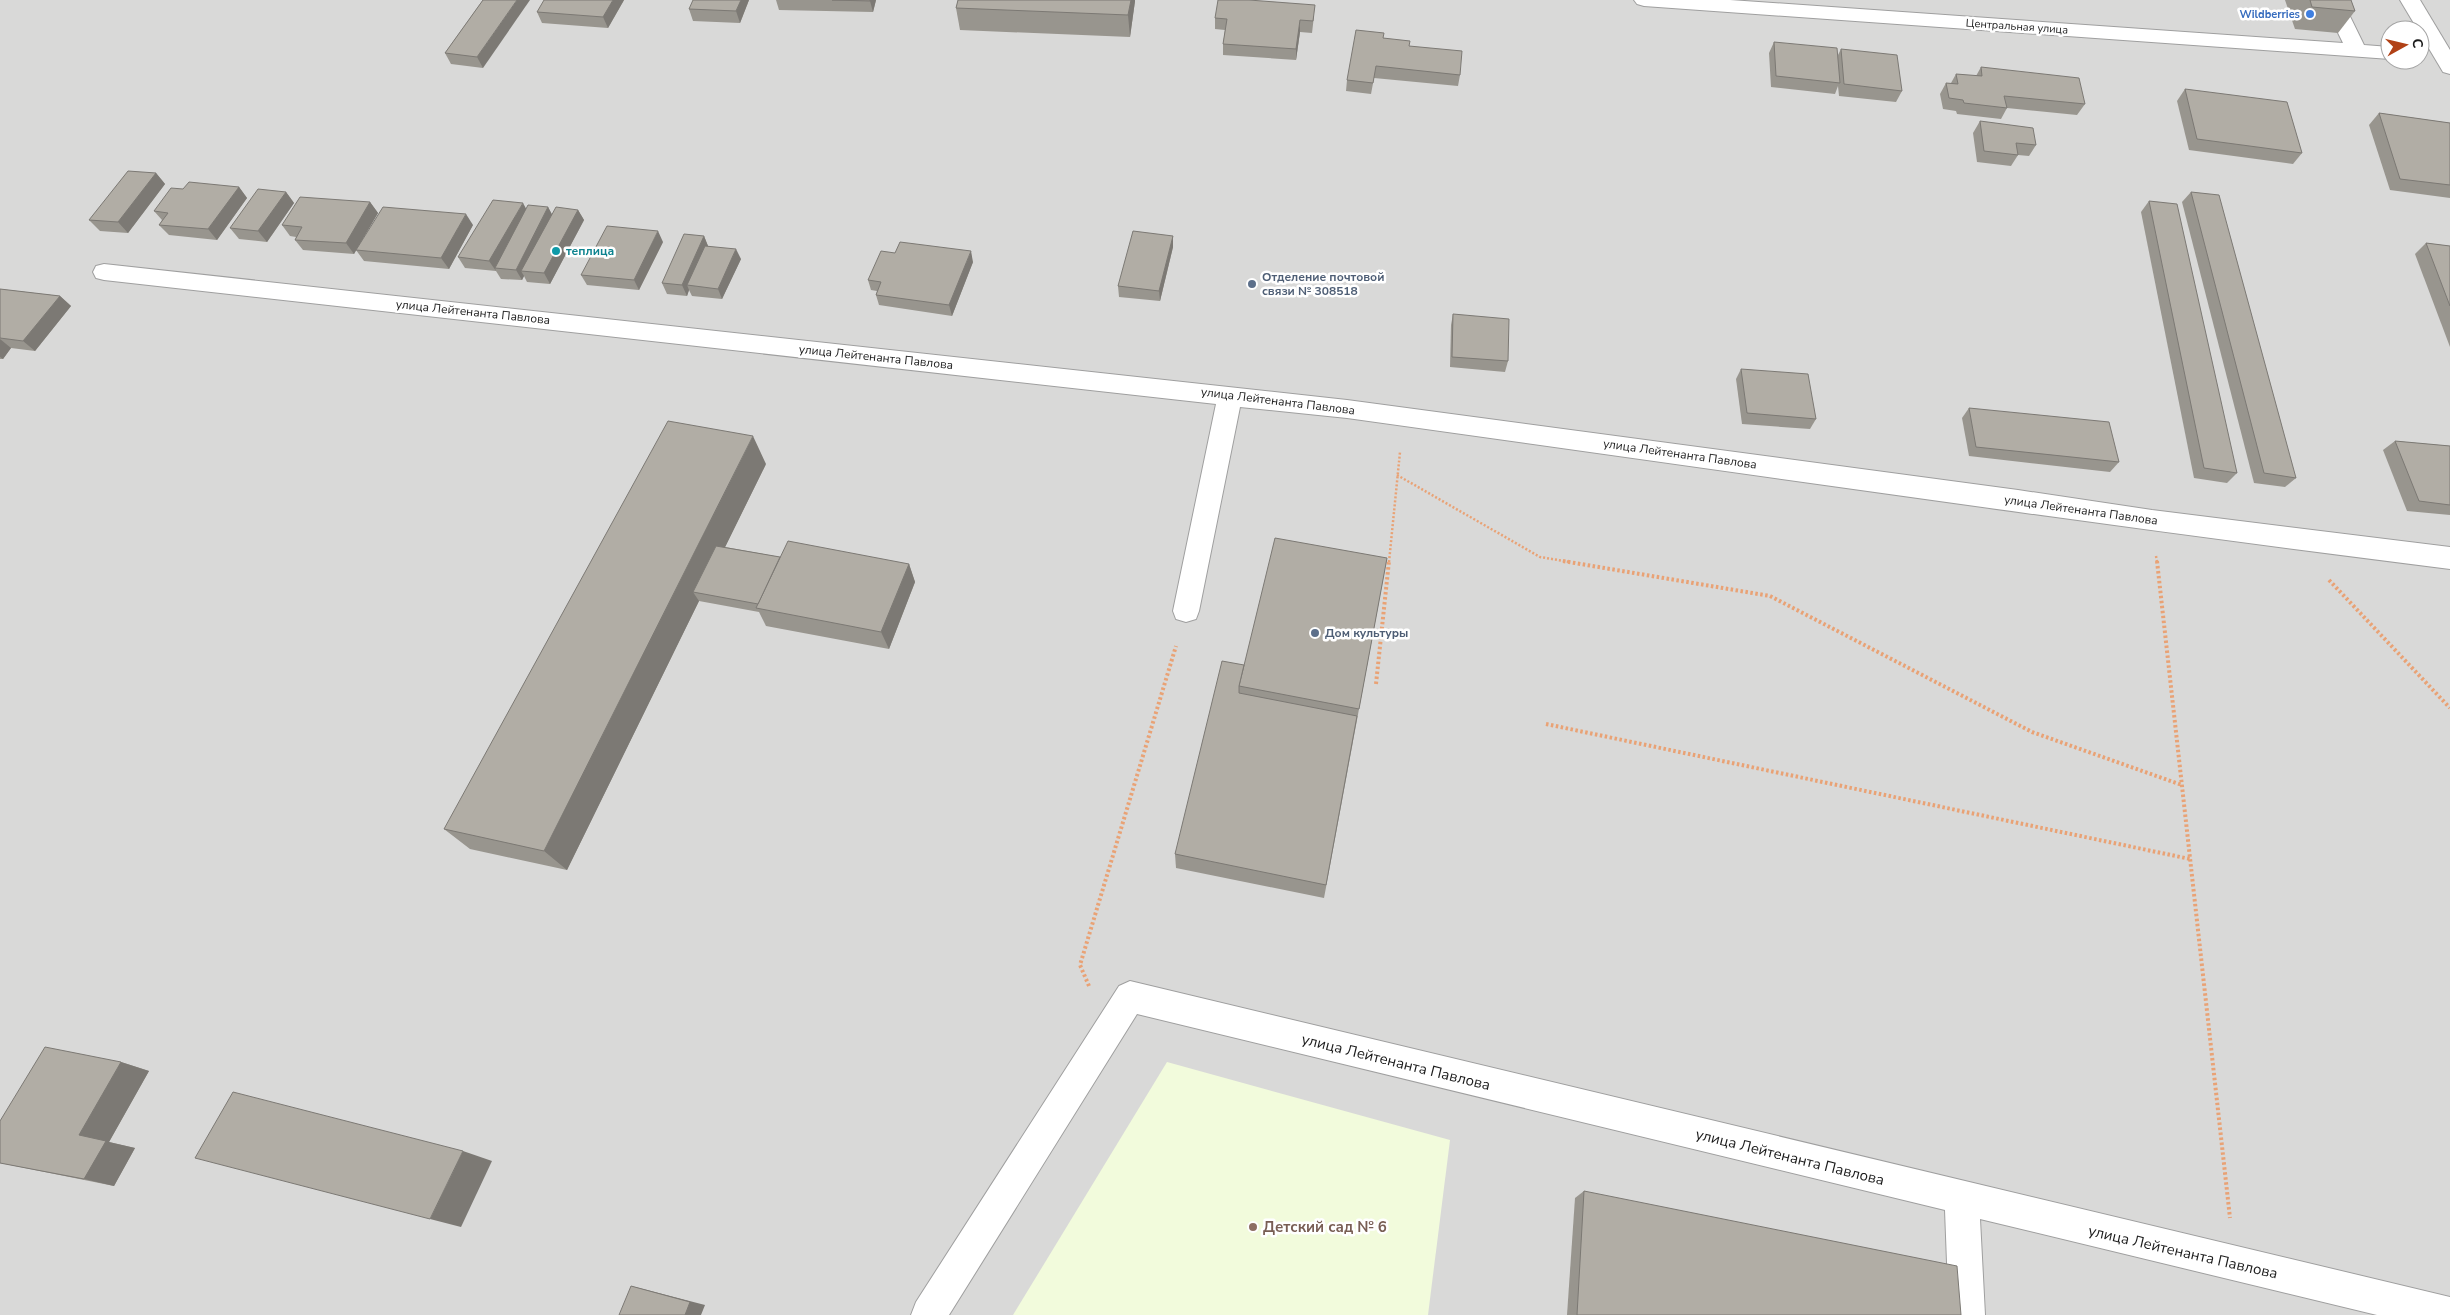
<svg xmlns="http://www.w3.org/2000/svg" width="2450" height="1315" viewBox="0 0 2450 1315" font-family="'Nunito Sans',sans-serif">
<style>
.residential{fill:#d9d9d8;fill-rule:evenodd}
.education{fill:#f2fbdc}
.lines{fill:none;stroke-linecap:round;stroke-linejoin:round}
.minor-casing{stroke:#9f9f9f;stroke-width:2}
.path-far1{stroke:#e9a275;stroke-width:2.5;stroke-dasharray:2 2;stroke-linecap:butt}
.path{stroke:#e9a275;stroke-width:4;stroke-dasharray:2.5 2.5;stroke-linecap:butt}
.minor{fill:#fff;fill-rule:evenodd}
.wall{fill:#98958e}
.shaded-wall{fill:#7c7974}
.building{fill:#b1ada5;stroke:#7c7974}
.shop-dot{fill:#3f7fe0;stroke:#fff;stroke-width:2}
.culture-dot{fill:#0f9aa8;stroke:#fff;stroke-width:2}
.service-dot{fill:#5c6f8a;stroke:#fff;stroke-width:2}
.education-dot{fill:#8d6e63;stroke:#fff;stroke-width:2}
.labels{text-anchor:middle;stroke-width:5;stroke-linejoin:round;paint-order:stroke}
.far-shop-label{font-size:11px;font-weight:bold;fill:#366cbe;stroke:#fff;text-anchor:end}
.far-street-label{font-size:11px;fill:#1b1b1b;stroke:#fff}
.culture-label{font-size:12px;font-weight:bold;fill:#0d838f;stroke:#fff;text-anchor:start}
.service-label{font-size:12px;font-weight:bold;fill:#4e5e75;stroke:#fff;text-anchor:start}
.street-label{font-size:12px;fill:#1b1b1b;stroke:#fff}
.near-street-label{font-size:15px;fill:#1b1b1b;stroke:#fff}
.near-education-label{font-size:15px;font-weight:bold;fill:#785e54;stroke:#fff;text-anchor:start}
</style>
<rect width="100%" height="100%" fill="#ecebe2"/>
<path class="residential" d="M0,0H2450V1315H0ZM2390,30H2420V60H2390Z"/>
<polygon class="education" points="1167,1062 1450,1140 1428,1315 1013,1315"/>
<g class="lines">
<g class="minor-casing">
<g id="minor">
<polygon points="1634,0 1730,0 2343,43 2322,0 2342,0 2364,45 2390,47 2390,59 1644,6 1637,4"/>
<polygon points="2400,0 2420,0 2450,50 2450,74 2443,72"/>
<path d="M104,264L1347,400L2018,490L2152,510L2450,547V569C2082,523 1715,469 1347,418L1240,407L1199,611L1196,619L1186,622L1176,619L1173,611L1216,404L104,280L96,278L93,272L96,266Z"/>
<polygon points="1130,981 2450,1297 2450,1315 2377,1315 1980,1219 1985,1315 1949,1315 1945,1210 1137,1014 949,1315 911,1315 916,1302 1119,986"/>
</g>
</g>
<g class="path-far1">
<polyline points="1397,475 1540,557 1570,562"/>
<polyline points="2156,556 2157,562"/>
<polyline points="1389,562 1400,452"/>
</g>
<g class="path">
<polyline points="1563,561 1770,596 2032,732 2182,785"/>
<polyline points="2157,561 2230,1218"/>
<polyline points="2329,580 2450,708"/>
<polyline points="1376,684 1389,561"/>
<polyline points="1546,724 2190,859"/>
<polyline points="1089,986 1080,965 1176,646"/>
</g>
<use href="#minor" class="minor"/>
</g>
<g class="wall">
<polygon points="483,0 483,68 451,64 445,53"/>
<polygon points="624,0 608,28 542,23 537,12"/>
<polygon points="749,0 740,23 693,21 689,9"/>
<polygon points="776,0 876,0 873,12 779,10"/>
<polygon points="958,0 1135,0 1135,1 1130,37 960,30 956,8"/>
<polygon points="2285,0 2351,0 2355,11 2338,33 2295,29"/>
<polygon points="1314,16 1312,33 1300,32 1296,60 1223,55 1223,44 1225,30 1215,29 1215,18"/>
<polygon points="1383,38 1409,46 1460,75 1458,86 1374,78 1371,94 1346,91 1347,80"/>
<polygon points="1774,42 1837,57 1841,49 1902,91 1896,102 1839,96 1838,86 1835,94 1771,87 1769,53"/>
<polygon points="1981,67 2085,104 2077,115 2007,108 2001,119 1957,114 1956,111 1943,109 1940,94 1946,83 1951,83 1956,74 1976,76"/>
<polygon points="2185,89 2302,153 2293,164 2189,150 2177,101"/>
<polygon points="2379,113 2450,123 2450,198 2390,190 2369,125"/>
<polygon points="1980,121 2036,145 2029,156 2018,155 2011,166 1977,162 1973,133"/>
<polygon points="156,173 165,184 128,233 100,231 89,220"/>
<polygon points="239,187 247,198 217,240 169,235 159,225 162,220 154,211 183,189"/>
<polygon points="286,192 294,203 267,242 239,239 230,228"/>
<polygon points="2191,192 2296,478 2285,487 2254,483 2182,202"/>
<polygon points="2149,201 2237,473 2227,483 2194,478 2141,212"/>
<polygon points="370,202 378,213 359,245 473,225 449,269 364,261 356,250 354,254 303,250 295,240 296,237 290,236 282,225"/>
<polygon points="548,207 552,215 578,210 584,220 550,284 527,282 524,276 522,280 501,279 496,271 465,268 458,257 526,209"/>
<polygon points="704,236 708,246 741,259 722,299 692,296 689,290 687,296 667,294 662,283"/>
<polygon points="1173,236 1173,247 1160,301 1119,297 1118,286"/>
<polygon points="663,242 639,290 587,285 581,275"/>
<polygon points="2426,243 2450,246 2450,347 2415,254"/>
<polygon points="973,262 952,316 879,305 876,295 877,291 871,290 868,280"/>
<polygon points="0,289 60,296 71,306 35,351 11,348 3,359 0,359"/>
<polygon points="1453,314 1508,361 1505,372 1450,367 1451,325"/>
<polygon points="1741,369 1816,419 1810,429 1742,424 1736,379"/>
<polygon points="1969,408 2119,462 2110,472 1969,456 1962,418"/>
<polygon points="2395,441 2450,446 2450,515 2407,511 2383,450"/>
<polygon points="766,464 725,547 780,557 909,564 915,582 889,649 766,626 759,612 699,601 567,870 470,849 444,829"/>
<polygon points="1387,558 1324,898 1176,868 1175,854 1244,665"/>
<polygon points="121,1062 149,1071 109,1142 135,1148 114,1186 0,1163"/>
<polygon points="1584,1191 1961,1315 1567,1315 1575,1198"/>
</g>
<g class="shaded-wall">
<polygon points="517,0 530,0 483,68 477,57"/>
<polygon points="613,0 624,0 608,28 603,17"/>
<polygon points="741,0 749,0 740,23 736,11"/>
<polygon points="870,0 876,0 873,12 870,1"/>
<polygon points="1131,0 1135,0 1135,1 1130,37 1128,15"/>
<polygon points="1300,20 1300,32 1296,60 1296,49"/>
<polygon points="156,173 165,184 128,233 118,222"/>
<polygon points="239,187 247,198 217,240 208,229"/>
<polygon points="286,192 294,203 267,242 258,231"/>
<polygon points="370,202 378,213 354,254 346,243"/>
<polygon points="523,203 529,214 495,268 496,271 489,261"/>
<polygon points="548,207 554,218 521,271 524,276 522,280 516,270"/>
<polygon points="578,210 584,220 550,284 544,273"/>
<polygon points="466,214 473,225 449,269 441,258"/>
<polygon points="658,231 663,242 639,290 634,280"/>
<polygon points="704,236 708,246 687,285 689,290 687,296 682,285"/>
<polygon points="1173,236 1173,247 1160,301 1159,291"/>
<polygon points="736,249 741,259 722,299 718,289"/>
<polygon points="971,251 973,262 952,316 949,305"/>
<polygon points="60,296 71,306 35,351 23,341"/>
<polygon points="0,339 11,348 3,359 0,357"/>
<polygon points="753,436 766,464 702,594 693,592 699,601 567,870 544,851"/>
<polygon points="909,564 915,582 889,649 881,632"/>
<polygon points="121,1062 149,1071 109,1142 135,1148 114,1186 84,1179 79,1135"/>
<polygon points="463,1151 492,1161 461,1227 430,1219"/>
<polygon points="631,1286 647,1290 705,1305 701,1315 685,1315"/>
</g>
<g class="building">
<polygon points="483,0 517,0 477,57 445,53"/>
<polygon points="544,0 613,0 603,17 537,12"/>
<polygon points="693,0 741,0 736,11 689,9"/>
<polygon points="832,0 870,0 870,1"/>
<polygon points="958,0 1131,0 1128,15 956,8"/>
<polygon points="1218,0 1249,0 1315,5 1313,21 1300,20 1296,49 1223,44 1227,19 1215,18"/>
<polygon points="2310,0 2351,0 2355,11 2312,7"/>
<polygon points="1356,30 1384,33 1383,38 1410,41 1409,46 1462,51 1460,75 1376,66 1373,83 1347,80"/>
<polygon points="1774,42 1837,48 1840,83 1776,76"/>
<polygon points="1841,49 1897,55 1902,91 1844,84"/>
<polygon points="1981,67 2079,78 2085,104 2004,96 2007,108 1964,103 1963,100 1949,98 1946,83 1958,84 1956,74 1982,76"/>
<polygon points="2185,89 2287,102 2302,153 2197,139"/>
<polygon points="2379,113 2450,123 2450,185 2400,179"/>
<polygon points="1980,121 2033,128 2036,145 2016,143 2018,155 1984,151"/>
<polygon points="128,171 156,173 118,222 89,220"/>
<polygon points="189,182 239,187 208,229 159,225 168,213 154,211 171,188 183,189"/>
<polygon points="258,189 286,192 258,231 230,228"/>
<polygon points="2191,192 2219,195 2296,478 2264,473"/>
<polygon points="300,197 370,202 346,243 295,240 302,227 282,225"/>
<polygon points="493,200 523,203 489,261 458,257"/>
<polygon points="2149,201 2177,204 2237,473 2204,468"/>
<polygon points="528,205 548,207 516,270 495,268"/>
<polygon points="383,207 466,214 441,258 356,250"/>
<polygon points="556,207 578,210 544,273 521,271"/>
<polygon points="607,226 658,231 634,280 581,275"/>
<polygon points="1133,231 1173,236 1159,291 1118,286"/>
<polygon points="684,234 704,236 682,285 662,283"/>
<polygon points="900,242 971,251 949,305 876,295 881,282 868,280 881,251 895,253"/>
<polygon points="2426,243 2450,246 2450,306"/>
<polygon points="705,246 736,249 718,289 687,285"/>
<polygon points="0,289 60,296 23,341 0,338"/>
<polygon points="1453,314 1509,319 1508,361 1452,357"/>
<polygon points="1741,369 1808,374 1816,419 1747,413"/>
<polygon points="1969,408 2109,422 2119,462 1976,447"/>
<polygon points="668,421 753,436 544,851 444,829"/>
<polygon points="2395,441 2450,446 2450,505 2419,501"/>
<polygon points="1275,538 1387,558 1359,709 1239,686"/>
<polygon points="788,541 909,564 881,632 756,608"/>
<polygon points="716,546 780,557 758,604 693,592"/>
<polygon points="1222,661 1244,665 1239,686 1239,693 1357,716 1326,885 1175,854"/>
<polygon points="45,1047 121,1062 79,1135 106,1141 84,1179 0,1163 0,1121"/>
<polygon points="233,1092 463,1151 430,1219 195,1158"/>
<polygon points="1584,1191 1957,1266 1961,1315 1577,1315"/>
<polygon points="631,1286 690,1302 685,1315 619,1315"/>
</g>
<circle class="shop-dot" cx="2310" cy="14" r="5"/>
<circle class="culture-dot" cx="556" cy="251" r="5"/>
<g class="service-dot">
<circle cx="1252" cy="284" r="5"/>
<circle cx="1315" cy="633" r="5"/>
</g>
<circle class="education-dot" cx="1253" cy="1227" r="5"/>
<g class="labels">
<g class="far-shop-label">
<text x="2300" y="18">Wildberries</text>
</g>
<g class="far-street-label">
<text transform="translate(2017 26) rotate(4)" y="4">Центральная улица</text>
</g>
<g class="culture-label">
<text x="566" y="255">теплица</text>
</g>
<g class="service-label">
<text x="1262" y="281">Отделение почтовой<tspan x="1262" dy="14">связи № 308518</tspan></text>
<text x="1325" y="637">Дом культуры</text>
</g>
<g class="street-label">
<text transform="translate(473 312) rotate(6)" y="4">улица Лейтенанта Павлова</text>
<text transform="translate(876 357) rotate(6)" y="4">улица Лейтенанта Павлова</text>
<text transform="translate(1278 401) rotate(7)" y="4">улица Лейтенанта Павлова</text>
<text transform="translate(1680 454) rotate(8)" y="4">улица Лейтенанта Павлова</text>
<text transform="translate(2081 510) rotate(8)" y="4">улица Лейтенанта Павлова</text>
</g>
<g class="near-street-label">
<text transform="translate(1396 1062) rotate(14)" y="5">улица Лейтенанта Павлова</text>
<text transform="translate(1790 1157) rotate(14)" y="5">улица Лейтенанта Павлова</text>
<text transform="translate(2183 1252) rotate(13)" y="5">улица Лейтенанта Павлова</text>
</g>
<g class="near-education-label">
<text x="1263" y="1232">Детский сад № 6</text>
</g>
</g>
<g transform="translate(2405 45) rotate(82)"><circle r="24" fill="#ffffff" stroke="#a4a4a4"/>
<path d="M0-4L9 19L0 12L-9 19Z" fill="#b14116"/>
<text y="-8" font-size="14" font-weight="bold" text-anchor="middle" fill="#1b1b1b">С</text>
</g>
</svg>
